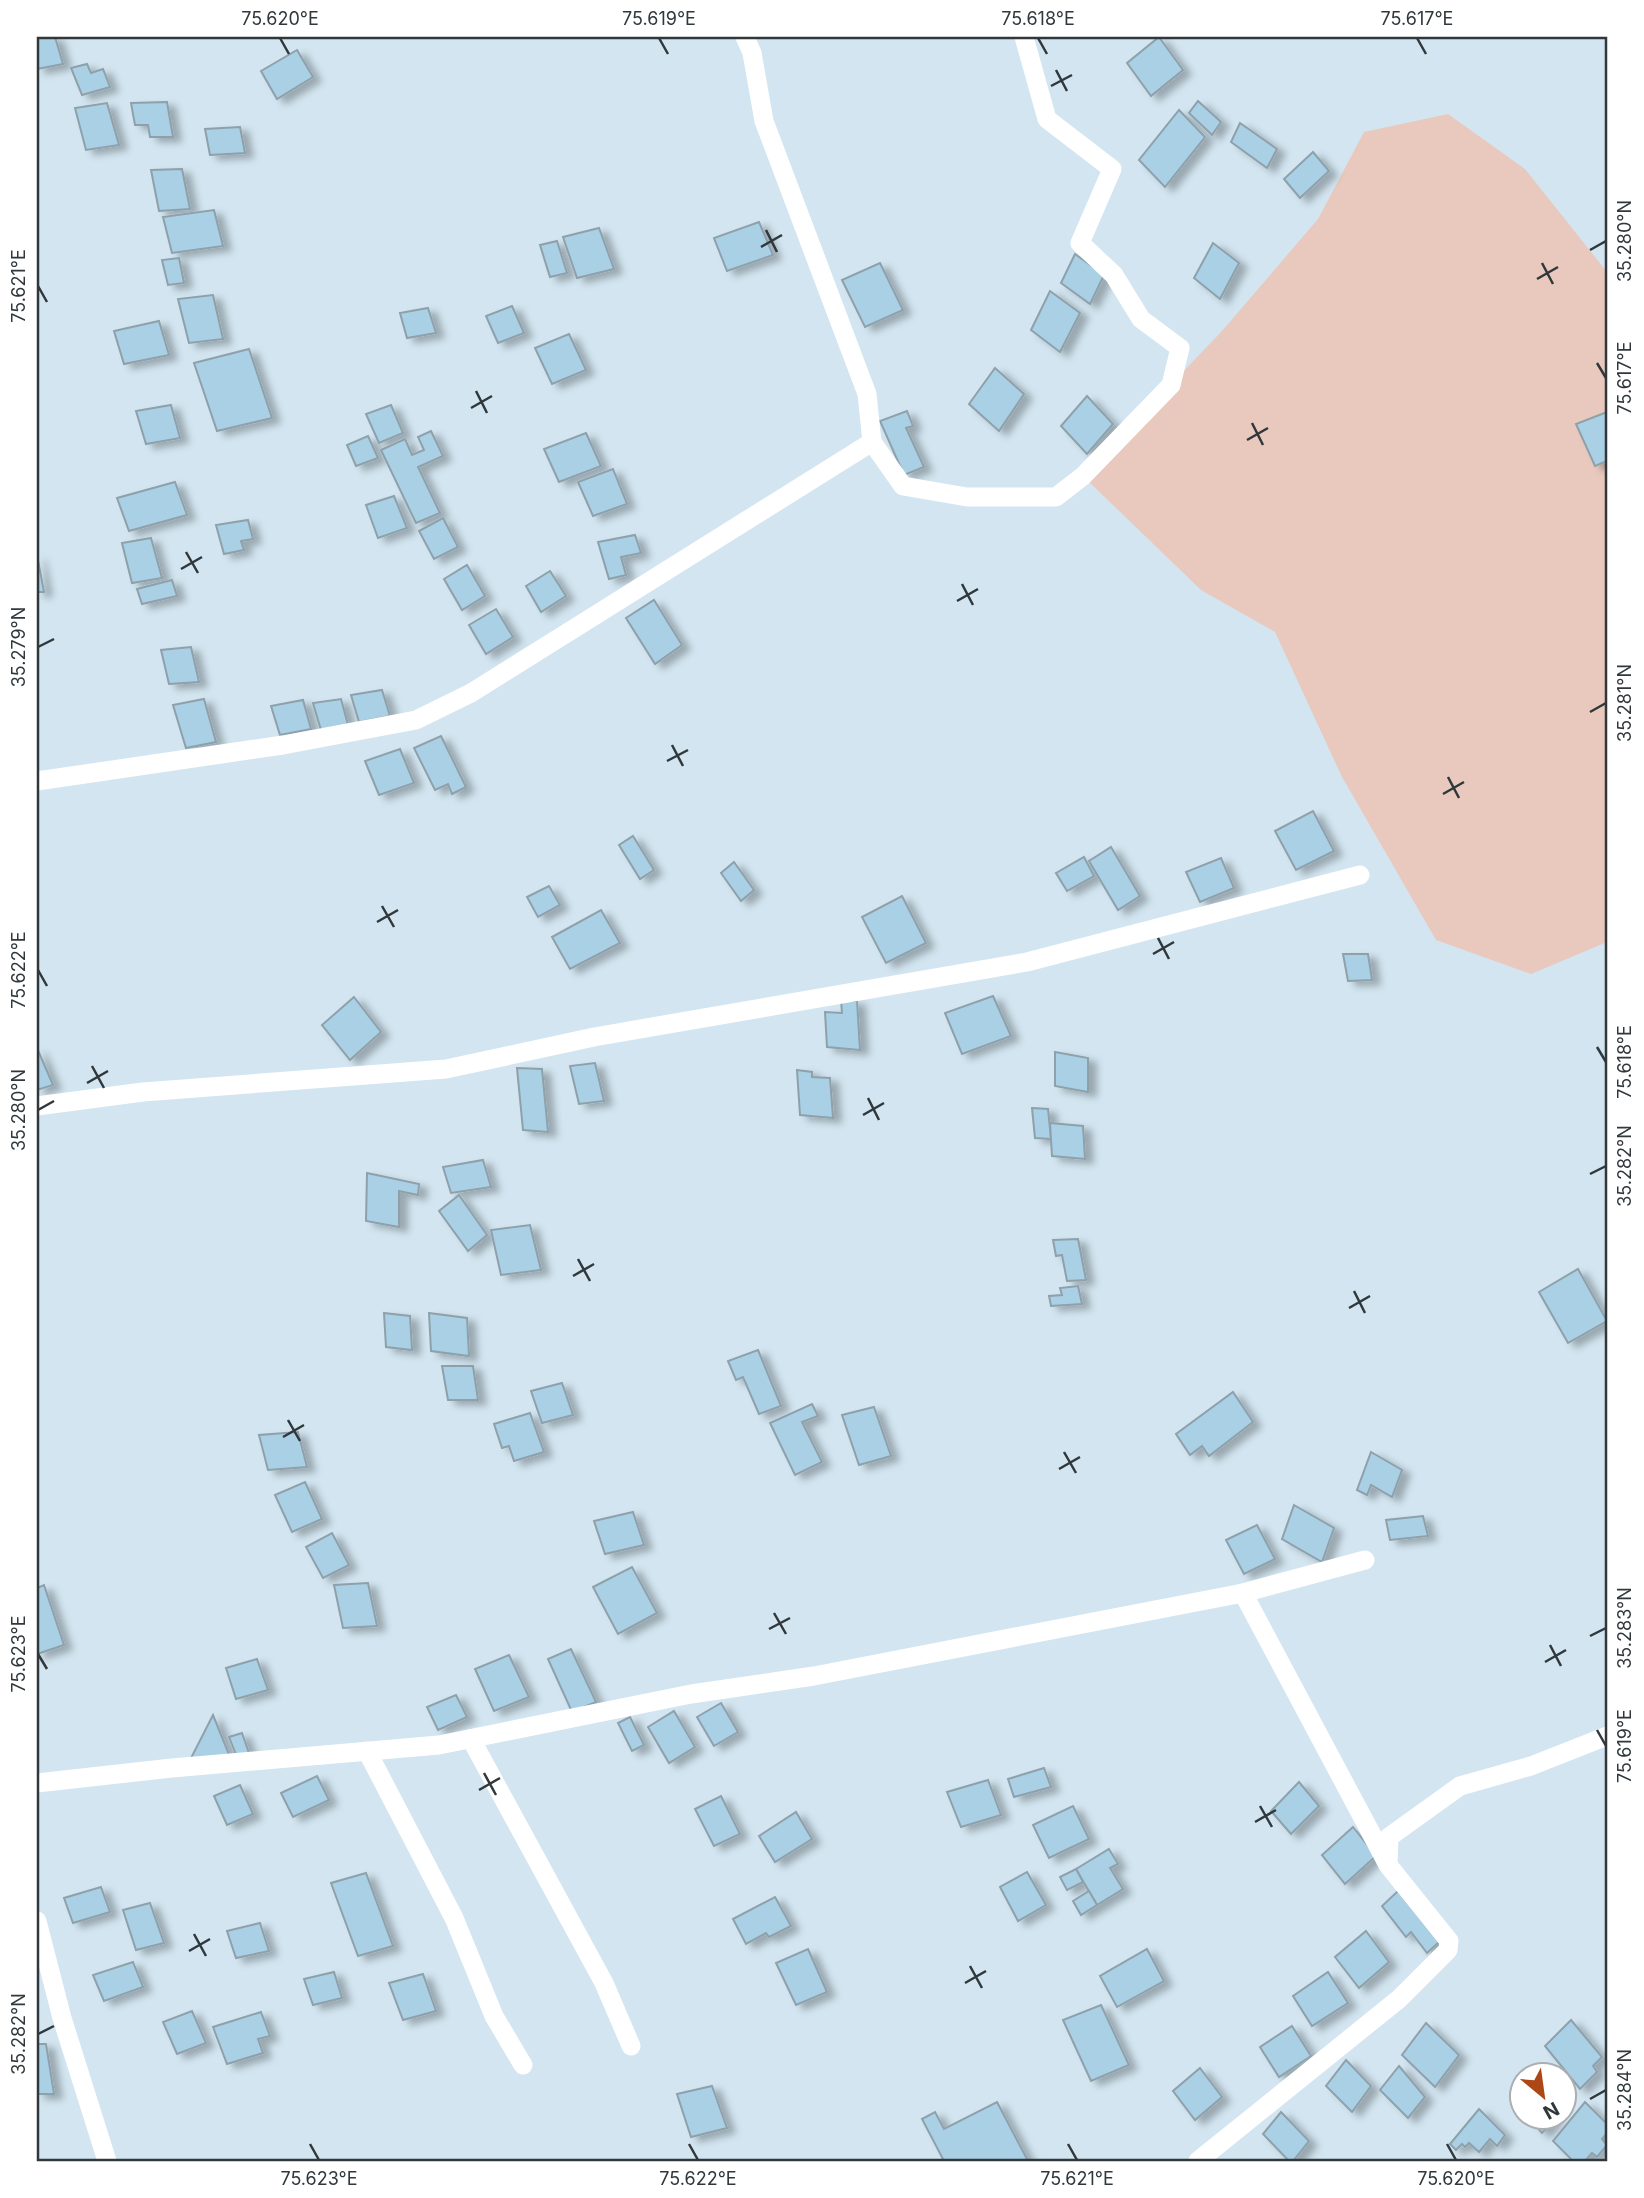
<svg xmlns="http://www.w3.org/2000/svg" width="1644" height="2198" viewBox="0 0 1644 2198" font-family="Inter,sans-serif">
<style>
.green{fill:#e9c9bd}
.building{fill:#aad0e6;stroke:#8ea1ab;stroke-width:2;filter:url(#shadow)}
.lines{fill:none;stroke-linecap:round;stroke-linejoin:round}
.minor{stroke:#fff;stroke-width:19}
.ticks{fill:none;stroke:#30383c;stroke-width:2.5}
.neatline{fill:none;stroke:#30383c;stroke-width:2.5}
.ticks-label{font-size:18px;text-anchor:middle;fill:#30383c}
</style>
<defs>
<filter id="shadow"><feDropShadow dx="8" dy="4.5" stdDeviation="3.5" flood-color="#0004"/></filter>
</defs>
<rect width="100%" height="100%" fill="#d2e5f0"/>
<polygon class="green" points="1448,114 1525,169 1607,272 1607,942 1531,974 1436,940 1342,777 1275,632 1201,590 1083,476 1222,331 1318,219 1364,132"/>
<g class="building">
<polygon points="38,37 55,37 63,64 37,69"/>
<polygon points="1159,37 1183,70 1151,96 1127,63"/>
<polygon points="297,50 313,77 277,99 261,71"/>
<polygon points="87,64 91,73 103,69 110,87 82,95 71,68"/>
<polygon points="1198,101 1221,122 1212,135 1189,113"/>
<polygon points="167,102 173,137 150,137 148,125 135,125 131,103"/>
<polygon points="107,103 119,145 86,150 75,108"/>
<polygon points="1179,110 1205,137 1165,187 1139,160"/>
<polygon points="1240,123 1277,149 1267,168 1231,142"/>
<polygon points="240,127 245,153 210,155 205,129"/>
<polygon points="1313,152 1329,171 1300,198 1284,179"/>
<polygon points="182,169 190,209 159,211 151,170"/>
<polygon points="214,210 223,246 172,253 163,217"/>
<polygon points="759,222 773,255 727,271 714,238"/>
<polygon points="599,228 614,269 577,278 563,237"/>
<polygon points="557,241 567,273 550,277 540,245"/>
<polygon points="1213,243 1239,263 1220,299 1194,278"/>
<polygon points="1075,254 1104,275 1090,304 1061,283"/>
<polygon points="179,258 184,283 168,285 162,260"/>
<polygon points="880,263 903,310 865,327 842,280"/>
<polygon points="1050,291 1080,313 1060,352 1031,330"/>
<polygon points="213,295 223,339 189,343 178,299"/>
<polygon points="512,306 524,333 498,343 486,316"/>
<polygon points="428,308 436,333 407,338 400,313"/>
<polygon points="159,321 169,355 124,364 114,331"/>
<polygon points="569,334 586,370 552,384 535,348"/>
<polygon points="249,349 272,418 217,431 194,363"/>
<polygon points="995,368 1024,394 999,431 969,404"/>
<polygon points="1087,396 1113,424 1087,454 1061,426"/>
<polygon points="171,405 180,438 146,444 136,411"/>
<polygon points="391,405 403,433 379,443 366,414"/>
<polygon points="907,411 913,426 906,428 924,467 904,475 880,421"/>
<polygon points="1607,412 1607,461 1595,466 1576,424"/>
<polygon points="431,431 443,456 418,467 440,513 416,523 381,450 405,439 412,455 424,450 418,437"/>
<polygon points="586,433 601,466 559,482 544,449"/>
<polygon points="368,436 378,458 356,466 347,445"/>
<polygon points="613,469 627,504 593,516 578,482"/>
<polygon points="175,482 187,515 129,531 117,498"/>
<polygon points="394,496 407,528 378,538 366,505"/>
<polygon points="443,518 458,547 434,559 419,531"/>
<polygon points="248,520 253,539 241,541 244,550 224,554 216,525"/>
<polygon points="635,535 641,553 621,557 626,575 609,579 598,542"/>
<polygon points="151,538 162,578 132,583 122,543"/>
<polygon points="37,555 44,592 37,592"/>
<polygon points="467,565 485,596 462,610 444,579"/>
<polygon points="550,571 566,596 541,612 526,586"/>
<polygon points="172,580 177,596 142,604 137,589"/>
<polygon points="654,600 682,645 655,664 626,618"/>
<polygon points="496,609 513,637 486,654 469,625"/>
<polygon points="191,647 199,682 169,684 161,650"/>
<polygon points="382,690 390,716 359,722 351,695"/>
<polygon points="204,699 216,742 186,748 173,705"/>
<polygon points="341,699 348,725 321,730 313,703"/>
<polygon points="303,700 311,729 280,735 271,706"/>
<polygon points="441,736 466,787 452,794 448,784 435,790 414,748"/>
<polygon points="400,749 414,783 379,795 365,761"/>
<polygon points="1313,811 1334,851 1296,870 1275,831"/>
<polygon points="633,836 654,870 640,879 619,845"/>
<polygon points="1111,847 1140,896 1118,910 1089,861"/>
<polygon points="1084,857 1094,876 1067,891 1056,873"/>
<polygon points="1221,858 1234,888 1200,902 1186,872"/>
<polygon points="734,862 754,890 741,901 721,873"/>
<polygon points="549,886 560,905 538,917 527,897"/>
<polygon points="902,896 926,943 886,963 862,917"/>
<polygon points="601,910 620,943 570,969 552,937"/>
<polygon points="1343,954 1368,954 1372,980 1348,981"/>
<polygon points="993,996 1011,1036 962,1054 945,1013"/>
<polygon points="354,997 381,1032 350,1060 322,1025"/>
<polygon points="841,1000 857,1001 860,1050 827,1047 825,1012 842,1013"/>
<polygon points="37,1048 53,1085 37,1090"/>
<polygon points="1055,1052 1088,1058 1088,1092 1055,1086"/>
<polygon points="595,1063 604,1101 579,1104 570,1066"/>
<polygon points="517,1068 542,1069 548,1132 523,1130"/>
<polygon points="797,1070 812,1072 812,1077 830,1078 833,1118 800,1115"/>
<polygon points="1032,1108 1048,1109 1051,1139 1035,1138"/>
<polygon points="1050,1123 1083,1126 1085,1159 1052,1156"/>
<polygon points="483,1160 491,1187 451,1193 443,1167"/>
<polygon points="367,1173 419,1184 418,1195 399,1191 399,1227 366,1221"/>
<polygon points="459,1195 487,1235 468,1251 439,1211"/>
<polygon points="530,1225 541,1270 501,1275 491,1230"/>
<polygon points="1078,1239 1086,1280 1067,1281 1062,1255 1056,1256 1053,1240"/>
<polygon points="1578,1269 1607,1321 1568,1343 1539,1292"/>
<polygon points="1078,1286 1082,1304 1051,1306 1049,1296 1062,1295 1060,1288"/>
<polygon points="384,1313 410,1316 412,1350 386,1347"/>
<polygon points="429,1313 467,1318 469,1356 431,1351"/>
<polygon points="758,1350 781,1406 759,1414 743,1377 736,1380 728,1361"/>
<polygon points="442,1366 473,1366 478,1400 448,1400"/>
<polygon points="562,1383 573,1415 542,1423 531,1391"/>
<polygon points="1233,1392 1253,1422 1209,1456 1202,1446 1190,1455 1176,1434"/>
<polygon points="812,1404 818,1416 802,1422 822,1462 795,1475 770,1423"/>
<polygon points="874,1407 891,1456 859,1465 842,1415"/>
<polygon points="530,1413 544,1452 514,1461 509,1446 502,1448 494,1424"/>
<polygon points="298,1432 307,1467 268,1470 259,1435"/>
<polygon points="1371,1452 1402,1470 1392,1497 1371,1485 1367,1495 1357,1490"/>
<polygon points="305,1482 322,1519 292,1532 275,1495"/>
<polygon points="1294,1505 1334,1528 1322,1562 1282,1539"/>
<polygon points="633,1512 644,1545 605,1554 594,1521"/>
<polygon points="1423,1516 1428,1536 1390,1540 1386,1520"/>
<polygon points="1257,1525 1275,1559 1244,1574 1226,1540"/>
<polygon points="332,1533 349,1565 323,1578 306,1547"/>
<polygon points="632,1567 657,1613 618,1634 593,1587"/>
<polygon points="368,1583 377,1626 343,1628 334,1585"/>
<polygon points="44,1585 64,1645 37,1654 37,1588"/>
<polygon points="571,1649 596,1702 572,1712 548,1659"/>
<polygon points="509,1655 529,1697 494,1711 475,1669"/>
<polygon points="257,1659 268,1690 236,1699 226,1668"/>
<polygon points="456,1695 467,1717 438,1730 427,1707"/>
<polygon points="721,1703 738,1732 714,1746 697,1717"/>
<polygon points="674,1711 695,1747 669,1763 648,1727"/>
<polygon points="213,1715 230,1757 190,1760"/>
<polygon points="630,1717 644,1745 632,1751 618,1723"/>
<polygon points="242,1733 250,1756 237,1757 229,1737"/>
<polygon points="1044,1768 1051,1787 1014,1797 1008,1779"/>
<polygon points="317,1776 329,1800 293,1817 281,1793"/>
<polygon points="988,1780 1001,1815 961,1827 947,1792"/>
<polygon points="1299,1782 1319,1806 1291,1834 1271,1811"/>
<polygon points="240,1785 253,1814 227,1825 214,1796"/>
<polygon points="721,1796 740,1834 714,1846 695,1809"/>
<polygon points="1073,1806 1089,1839 1049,1858 1033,1825"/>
<polygon points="796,1812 812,1839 775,1862 759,1836"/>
<polygon points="1353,1827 1376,1856 1345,1884 1322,1855"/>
<polygon points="1109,1849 1118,1864 1110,1868 1123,1889 1097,1905 1076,1869"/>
<polygon points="1076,1869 1083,1882 1067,1890 1060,1877"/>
<polygon points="1027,1872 1046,1905 1018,1921 1000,1887"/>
<polygon points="366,1873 393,1946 358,1956 331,1883"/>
<polygon points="101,1887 110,1912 73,1923 64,1898"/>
<polygon points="1089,1891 1097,1905 1081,1915 1073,1901"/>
<polygon points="1398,1891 1439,1942 1427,1953 1411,1932 1406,1937 1382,1906"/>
<polygon points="775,1897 791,1926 769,1937 766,1933 746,1944 733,1919"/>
<polygon points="150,1903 164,1943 136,1950 123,1910"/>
<polygon points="260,1923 269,1951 236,1958 227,1931"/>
<polygon points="1366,1931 1389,1962 1359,1988 1335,1957"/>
<polygon points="808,1949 827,1992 796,2005 776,1963"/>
<polygon points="1147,1949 1164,1981 1117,2007 1100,1976"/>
<polygon points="133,1962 143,1987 104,2001 93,1975"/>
<polygon points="334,1972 342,1998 313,2005 304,1979"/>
<polygon points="1328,1972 1348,2003 1312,2026 1293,1996"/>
<polygon points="423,1974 436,2011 403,2020 389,1983"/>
<polygon points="1101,2005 1129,2065 1091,2081 1063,2020"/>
<polygon points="192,2011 206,2043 177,2054 163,2022"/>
<polygon points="261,2012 270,2036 258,2039 263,2053 227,2064 213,2027"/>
<polygon points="1571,2020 1602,2057 1593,2066 1597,2072 1580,2089 1545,2046"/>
<polygon points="1426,2023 1459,2055 1435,2087 1402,2055"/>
<polygon points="1292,2026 1311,2056 1279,2077 1260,2047"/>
<polygon points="37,2044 46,2044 54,2094 37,2094"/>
<polygon points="1346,2060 1371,2086 1352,2112 1326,2086"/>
<polygon points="1399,2066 1425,2097 1408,2118 1380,2090"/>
<polygon points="1200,2068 1222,2097 1195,2120 1173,2091"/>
<polygon points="712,2086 727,2128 691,2137 677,2094"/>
<polygon points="997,2102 1028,2161 944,2161 922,2119 935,2112 944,2129"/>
<polygon points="1585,2102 1607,2124 1607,2133 1602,2139 1607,2145 1597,2157 1592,2153 1585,2161 1573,2161 1553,2141"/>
<polygon points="1479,2109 1505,2135 1497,2146 1490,2139 1479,2152 1469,2143 1465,2147 1462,2144 1456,2150 1450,2144"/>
<polygon points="1281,2112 1309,2141 1293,2161 1289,2161 1263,2134"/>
<polygon points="1529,2118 1556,2118 1542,2133"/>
</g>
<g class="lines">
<g class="minor">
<polyline points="745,37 752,53 764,121 867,394 872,442 903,486 967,497 1056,497 1083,476 1171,385 1180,348 1141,319 1114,275 1080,243 1112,169 1047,119 1024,37"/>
<polyline points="37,781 283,745 416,720 471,693 872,442"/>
<polyline points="37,1106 143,1092 446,1069 594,1037 1027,962 1360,875"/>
<polyline points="471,1739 604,1983 631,2046"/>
<polyline points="367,1751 454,1918 494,2016 523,2065"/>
<polyline points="37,1783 172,1768 439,1745 691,1694 814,1676 1243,1593 1365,1560"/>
<polyline points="1388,1864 1389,1837 1460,1786 1531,1766 1607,1736"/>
<polyline points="37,1921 62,2018 107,2161"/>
<polyline points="1198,2161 1399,1999 1448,1950 1449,1941 1388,1865 1243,1593"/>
</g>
</g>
<path class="ticks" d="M280,38L289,54M659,38L668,54M1038,38L1047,54M1417,38L1426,54M1056,70L1067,91M1051,86L1072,75M766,230L777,252M761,247L782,235M1590,250L1606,241M1542,263L1553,284M1537,279L1558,267M38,286L47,302M1597,363L1606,378M476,391L487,413M471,408L492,396M1252,423L1263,445M1247,440L1268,428M186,552L198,573M181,569L202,557M962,584L973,605M957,601L978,589M38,647L54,639M1590,712L1606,703M672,745L683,766M667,761L688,750M1448,777L1459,798M1443,794L1464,782M382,906L394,927M377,922L398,910M1158,938L1169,959M1153,954L1174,942M38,970L47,986M1597,1047L1606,1062M92,1066L104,1088M87,1083L108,1071M868,1098L879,1120M38,1110L54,1101M863,1115L884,1103M1590,1174L1606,1166M578,1259L590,1281M573,1276L594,1264M1354,1291L1365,1313M1349,1308L1370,1296M288,1420L300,1441M283,1437L304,1425M1064,1452L1076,1473M1059,1469L1080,1457M774,1613L786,1634M769,1629L790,1618M1590,1636L1606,1628M1550,1645L1561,1666M38,1654L47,1669M1545,1662L1566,1650M1597,1730L1606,1746M484,1773L496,1795M479,1790L500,1778M1260,1806L1272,1827M1255,1822L1276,1810M194,1934L206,1956M189,1951L210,1939M970,1966L982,1988M965,1983L986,1971M38,2034L54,2026M1590,2099L1606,2090M310,2144L319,2160M689,2144L698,2160M1068,2144L1077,2160M1447,2144L1456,2160"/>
<rect width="1644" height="2198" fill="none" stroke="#ffffff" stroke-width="77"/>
<g transform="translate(1543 2096) rotate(151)"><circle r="33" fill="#ffffff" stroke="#acafb1" stroke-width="2"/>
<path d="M0-5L12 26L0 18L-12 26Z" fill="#ad4816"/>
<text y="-10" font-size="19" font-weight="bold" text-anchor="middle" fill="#30383c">N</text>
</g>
<rect x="38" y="38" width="1568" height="2122" class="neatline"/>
<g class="ticks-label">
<text x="280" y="25">75.620°E</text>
<text x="659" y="25">75.619°E</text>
<text x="1038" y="25">75.618°E</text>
<text x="1417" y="25">75.617°E</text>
<text transform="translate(1625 241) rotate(-90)" y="6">35.280°N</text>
<text transform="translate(19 286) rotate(-90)" y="6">75.621°E</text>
<text transform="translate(1625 378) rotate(-90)" y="6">75.617°E</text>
<text transform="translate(19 647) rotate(-90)" y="6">35.279°N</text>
<text transform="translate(1625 703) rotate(-90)" y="6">35.281°N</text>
<text transform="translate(19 970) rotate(-90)" y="6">75.622°E</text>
<text transform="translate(1625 1062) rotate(-90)" y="6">75.618°E</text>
<text transform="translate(19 1110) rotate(-90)" y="6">35.280°N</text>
<text transform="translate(1625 1166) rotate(-90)" y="6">35.282°N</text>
<text transform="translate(1625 1628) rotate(-90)" y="6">35.283°N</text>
<text transform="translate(19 1654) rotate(-90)" y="6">75.623°E</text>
<text transform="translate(1625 1746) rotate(-90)" y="6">75.619°E</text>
<text transform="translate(19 2034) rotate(-90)" y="6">35.282°N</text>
<text transform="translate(1625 2090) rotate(-90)" y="6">35.284°N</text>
<text x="319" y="2185">75.623°E</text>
<text x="698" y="2185">75.622°E</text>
<text x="1077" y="2185">75.621°E</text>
<text x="1456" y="2185">75.620°E</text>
</g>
</svg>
